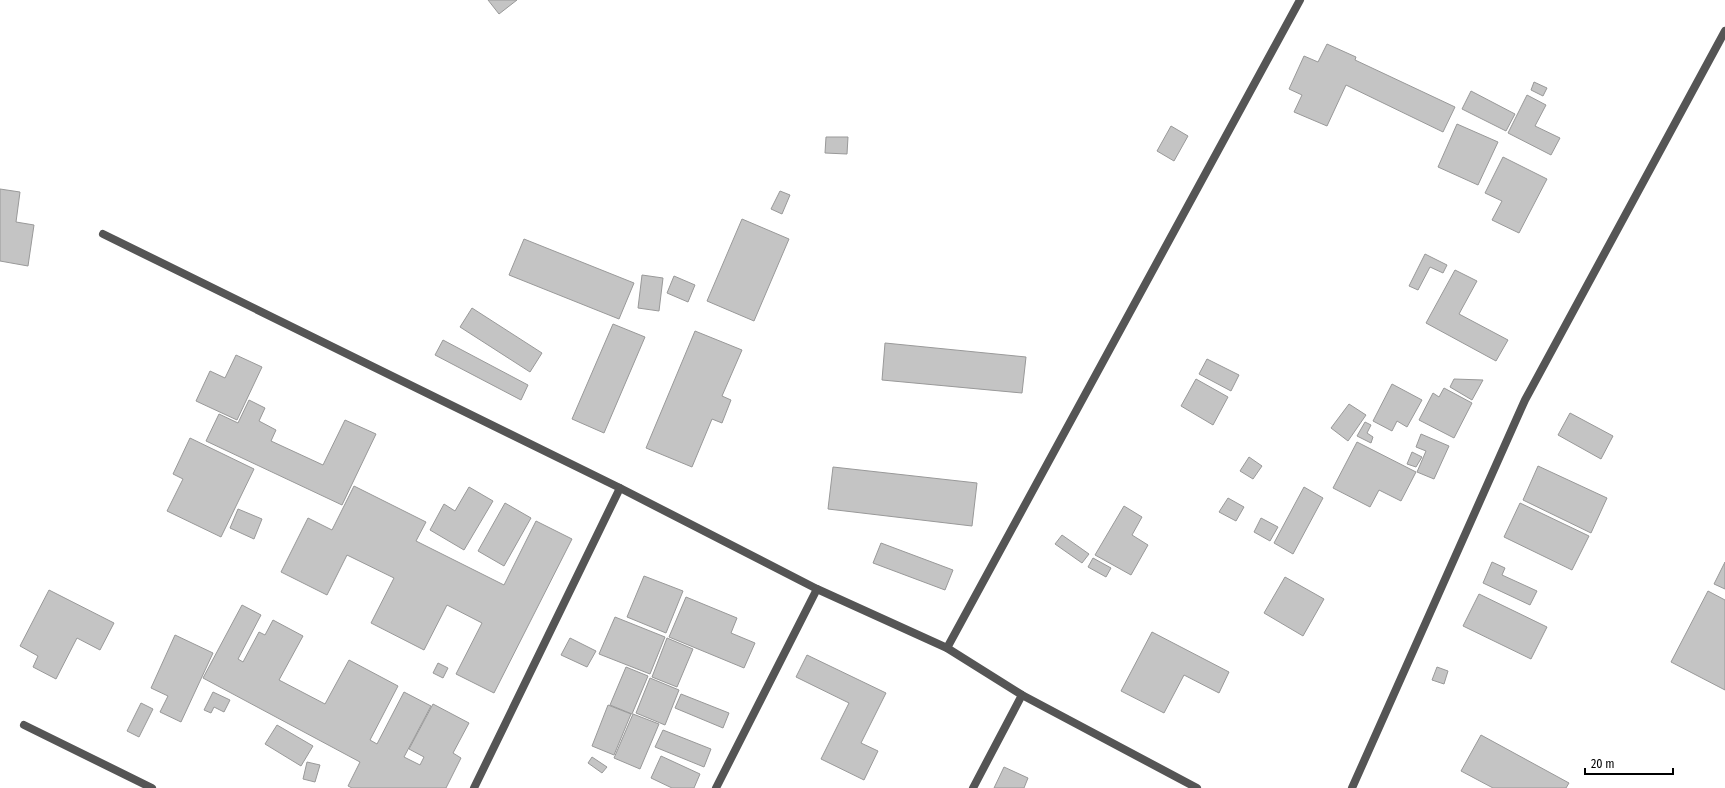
<svg xmlns="http://www.w3.org/2000/svg" width="1725" height="788" viewBox="0 0 1725 788" font-family="'Fira Sans Condensed',sans-serif">
<style>
.building{fill:#c4c4c4;stroke:#999}
.lines{fill:none;stroke-linecap:round;stroke-linejoin:round}
.minor{stroke:#555;stroke-width:8}
</style>
<rect width="100%" height="100%" fill="#fff"/>
<g class="building">
<polygon points="488,0 517,0 499,14"/>
<polygon points="1327,44 1356,57 1355,60 1455,107 1443,132 1346,85 1327,126 1294,112 1302,95 1289,89 1304,56 1318,62"/>
<polygon points="1534,82 1547,88 1543,96 1531,90"/>
<polygon points="1471,91 1515,114 1506,131 1462,109"/>
<polygon points="1527,95 1546,105 1535,126 1560,138 1551,155 1508,133"/>
<polygon points="1457,124 1498,142 1478,185 1438,167"/>
<polygon points="1171,126 1188,136 1174,161 1157,151"/>
<polygon points="826,137 848,137 847,154 825,153"/>
<polygon points="1503,157 1547,179 1519,233 1492,220 1502,201 1485,193"/>
<polygon points="0,189 20,192 16,222 34,225 28,266 0,261"/>
<polygon points="780,191 790,195 782,214 771,209"/>
<polygon points="742,219 789,239 754,321 707,301"/>
<polygon points="524,239 634,283 619,319 509,275"/>
<polygon points="1425,254 1447,265 1443,273 1430,267 1418,290 1409,286"/>
<polygon points="1455,270 1477,281 1459,314 1508,340 1496,361 1426,323"/>
<polygon points="642,275 663,278 659,311 638,308"/>
<polygon points="674,276 695,285 688,302 667,293"/>
<polygon points="472,308 542,353 530,372 460,327"/>
<polygon points="613,324 645,337 604,433 572,419"/>
<polygon points="695,331 742,350 722,396 731,400 722,423 712,419 692,467 646,448"/>
<polygon points="443,340 528,385 521,400 435,355"/>
<polygon points="885,343 1026,357 1022,393 882,380"/>
<polygon points="236,355 262,367 237,420 196,401 210,371 225,378"/>
<polygon points="1207,359 1239,375 1231,391 1199,374"/>
<polygon points="1196,379 1228,397 1213,425 1181,406"/>
<polygon points="1454,379 1483,380 1472,400 1450,387"/>
<polygon points="1392,384 1422,400 1407,427 1397,421 1392,431 1373,421"/>
<polygon points="1444,388 1472,403 1454,438 1419,420 1433,393 1439,397"/>
<polygon points="249,400 265,408 259,421 276,430 271,441 323,465 345,420 376,434 342,505 206,441 219,414 238,423"/>
<polygon points="1349,404 1366,415 1348,441 1331,428"/>
<polygon points="1570,413 1613,436 1601,459 1558,435"/>
<polygon points="1365,422 1371,425 1367,433 1373,437 1371,443 1357,436"/>
<polygon points="1421,434 1449,446 1434,479 1417,472 1426,451 1416,447"/>
<polygon points="190,438 254,469 221,537 167,511 183,479 173,474"/>
<polygon points="1357,442 1416,472 1401,501 1379,490 1370,507 1333,488"/>
<polygon points="1412,452 1422,457 1416,467 1407,464"/>
<polygon points="1249,457 1262,466 1253,479 1240,471"/>
<polygon points="1538,466 1607,498 1591,533 1523,500"/>
<polygon points="833,467 977,483 972,526 828,509"/>
<polygon points="354,486 426,522 416,541 504,585 536,521 572,539 494,693 456,674 482,623 447,605 424,650 371,623 394,578 347,555 327,595 281,572 308,518 332,530"/>
<polygon points="469,487 493,501 464,550 430,530 444,504 455,511"/>
<polygon points="1304,487 1323,498 1293,554 1274,543"/>
<polygon points="1228,498 1244,507 1236,521 1219,512"/>
<polygon points="505,503 531,518 504,566 478,551"/>
<polygon points="1520,503 1589,536 1572,570 1504,537"/>
<polygon points="1124,506 1142,517 1132,535 1148,545 1131,575 1095,555"/>
<polygon points="238,509 262,519 254,539 230,528"/>
<polygon points="1261,518 1278,527 1270,541 1254,532"/>
<polygon points="1062,535 1089,554 1082,563 1055,544"/>
<polygon points="881,543 953,570 945,590 873,563"/>
<polygon points="1093,558 1111,568 1106,577 1088,567"/>
<polygon points="1492,562 1505,568 1502,575 1537,591 1530,605 1483,583"/>
<polygon points="1725,562 1725,589 1714,584"/>
<polygon points="644,576 683,591 666,633 627,617"/>
<polygon points="1285,577 1324,599 1303,636 1264,613"/>
<polygon points="49,590 114,623 100,650 77,638 56,679 33,667 38,656 20,646"/>
<polygon points="1708,591 1725,600 1725,690 1671,662"/>
<polygon points="1479,594 1547,627 1531,659 1463,626"/>
<polygon points="686,597 737,618 731,633 755,643 744,668 669,637"/>
<polygon points="242,605 261,615 238,659 243,662 259,632 265,635 273,620 303,636 279,680 325,704 349,660 398,686 370,740 377,744 404,692 431,706 404,757 420,765 424,757 409,749 433,704 469,723 453,753 461,758 446,788 352,788 348,786 360,762 203,678"/>
<polygon points="615,617 665,637 650,674 599,654"/>
<polygon points="1152,632 1229,672 1219,693 1184,675 1164,713 1121,691"/>
<polygon points="175,635 213,653 181,722 160,712 168,696 151,688"/>
<polygon points="570,638 596,651 587,667 561,655"/>
<polygon points="667,638 693,649 677,687 652,677"/>
<polygon points="807,655 886,693 861,743 878,751 864,780 821,759 849,703 796,677"/>
<polygon points="438,663 448,668 443,678 433,673"/>
<polygon points="626,667 648,676 632,714 610,705"/>
<polygon points="1437,667 1448,671 1444,684 1432,680"/>
<polygon points="650,678 679,690 665,725 636,713"/>
<polygon points="213,692 230,700 224,712 214,707 211,713 204,710"/>
<polygon points="681,694 729,713 723,728 675,708"/>
<polygon points="141,703 153,709 139,737 127,731"/>
<polygon points="608,705 631,714 614,755 592,746"/>
<polygon points="633,714 659,724 640,769 614,758"/>
<polygon points="277,725 313,746 301,766 265,744"/>
<polygon points="663,730 711,749 704,767 655,747"/>
<polygon points="1481,735 1569,783 1566,788 1493,788 1461,771"/>
<polygon points="661,756 700,774 694,788 672,788 651,778"/>
<polygon points="592,757 607,767 602,773 588,763"/>
<polygon points="307,762 320,765 315,782 303,779"/>
<polygon points="1004,767 1028,778 1024,788 994,788"/>
</g>
<g class="lines">
<g class="minor">
<polyline points="103,234 620,488 817,589 947,648 1022,695 1197,788"/>
<polyline points="947,648 1300,0"/>
<polyline points="24,725 152,788"/>
<polyline points="474,788 620,488"/>
<polyline points="716,788 817,589"/>
<polyline points="973,788 1022,695"/>
<polyline points="1352,788 1525,400 1725,31"/>
</g>
</g>
<path d="M1585 768v6h88v-6" fill="none" stroke="#000000" stroke-width="2"/>
<text x="1591" y="768" font-size="12" fill="#000000" stroke="#ffffff" stroke-width="3" paint-order="stroke">20 m</text>
</svg>
